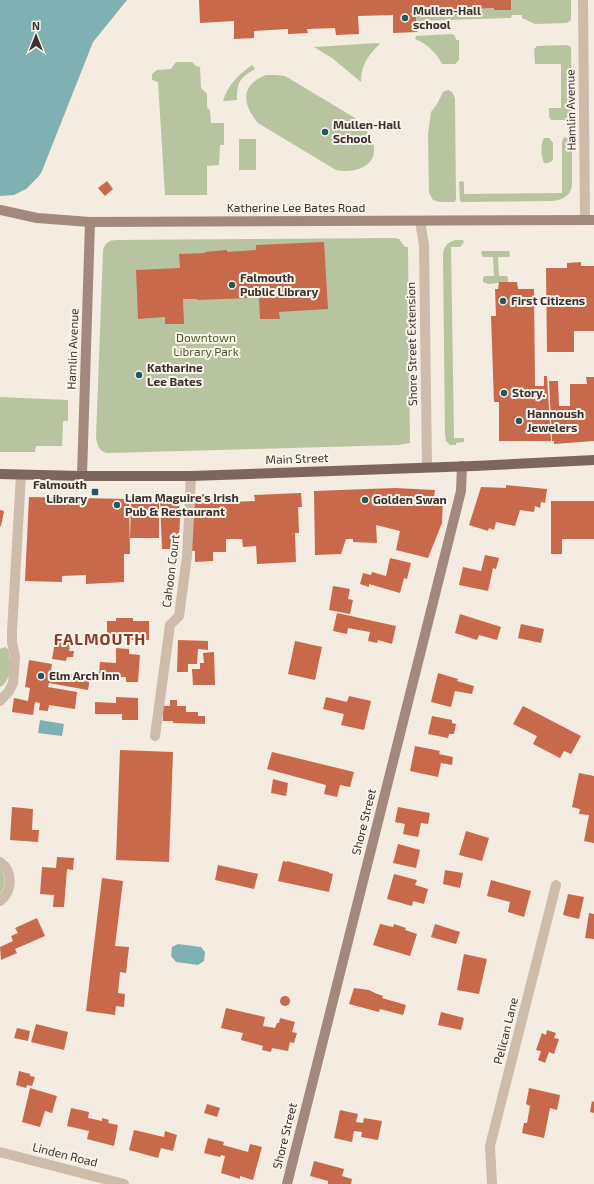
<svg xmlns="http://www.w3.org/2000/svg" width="594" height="1184" viewBox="0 0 594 1184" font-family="'Exo 2',sans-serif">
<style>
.green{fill:#b8c4a0}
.water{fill:#7fb0b2}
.building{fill:#c8694b}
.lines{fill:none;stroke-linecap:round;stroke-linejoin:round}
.street{stroke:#cdbbac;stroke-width:10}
.secondary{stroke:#a18a7d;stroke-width:10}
.primary{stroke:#7d675c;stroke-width:10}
.poi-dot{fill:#1f5a5e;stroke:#fbf5ee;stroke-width:1.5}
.labels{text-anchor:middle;stroke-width:4;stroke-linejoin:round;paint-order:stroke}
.poi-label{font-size:12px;font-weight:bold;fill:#3b302b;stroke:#fbf5ee;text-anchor:start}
.street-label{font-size:12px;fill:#3b302b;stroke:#fbf5ee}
.park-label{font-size:12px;fill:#4a5a2e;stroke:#fbf5ee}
.district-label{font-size:16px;font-weight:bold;letter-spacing:1px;fill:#8c3b22;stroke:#fbf5ee}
</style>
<rect width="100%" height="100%" fill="#f4ebe1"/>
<g class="green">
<polygon points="511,0 571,0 571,20 567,23 535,24 522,18 522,15 512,15 511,18 509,18 417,21 416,12 494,8 494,10 511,10"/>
<path d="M452,34L455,36L456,40H459V60L455,64H442C436,52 427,44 415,39L416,36Z"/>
<path d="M377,43L380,44C368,55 361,65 361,82L332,58L314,47Z"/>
<polygon points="567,45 571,47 572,117 566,120 551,120 549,117 549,108 561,108 561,64 535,64 534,49 537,46"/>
<polygon points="176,62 192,62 196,66 200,67 201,88 207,94 207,107 210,110 211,123 224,123 224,145 220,145 219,165 207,166 207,195 165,195 158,82 152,80 152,74 157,70 171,69"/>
<path d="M252,65L255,69C239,78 237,83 237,100L223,101C228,85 238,75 252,65Z"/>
<path d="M266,75H276L285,76L355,118C363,126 374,137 374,149C375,169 350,173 336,170L258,123C242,104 240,85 266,75Z"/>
<polygon points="448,90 452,92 455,98 456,200 454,202 440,202 433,200 429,193 428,134 431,112 437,104 443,92"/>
<path d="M564,137L570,139L572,143V185C571,196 562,200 552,201L462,202L460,201L459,182L461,181L464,182V194L562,193V142Z"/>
<path d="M544,138H549L553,143V159L552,161L548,163H544C541,157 540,144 544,138Z"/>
<rect x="239" y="139" width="17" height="31"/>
<path d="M393,238L399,239L405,247H408L410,443L399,445L107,453C98,451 98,445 96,438L103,251C104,243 110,240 117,240Z"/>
<path d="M455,240H463L464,242L460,247H451L454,438H464V442L456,443V445H450L446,441L445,434L443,257C443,248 446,243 455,240Z"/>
<polygon points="482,251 509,251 510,255 509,257 498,257 499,276 506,276 508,277 508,282 488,284 483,282 483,278 485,276 494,276 493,257 483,257 481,253"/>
<polygon points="0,397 68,400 68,421 63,421 62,446 36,446 35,452 0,452"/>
<path d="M5,647L8,649C11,660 12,681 0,687V649Z"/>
<path d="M0,868C6,877 6,886 0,894Z"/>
</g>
<g class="water">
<polygon points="0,0 127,0 93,42 42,171 39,176 26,189 14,195 0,196"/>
<polygon points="40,720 64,724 62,736 38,733"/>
<polygon points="178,944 201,947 205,952 204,961 198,965 176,962 171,956 172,947"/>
</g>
<g class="building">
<polygon points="199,0 511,0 511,10 494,10 494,8 416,12 417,32 393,33 393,15 358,16 359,34 336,35 335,28 307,29 308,33 288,34 288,29 254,31 254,38 234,39 234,21 200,23"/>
<polygon points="107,181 113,189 105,196 98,188"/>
<polygon points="324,242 328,309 279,312 280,319 260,319 259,296 251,295 251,298 197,300 197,299 183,299 184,324 165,324 165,317 138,319 136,270 180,268 179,254 205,253 205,252 227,250 227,252 256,250 256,245"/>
<polygon points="581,262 581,266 594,266 594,331 574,331 574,352 547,352 546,268 567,268 567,263"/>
<polygon points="499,282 517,282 518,289 534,289 535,386 544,386 544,376 547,376 551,441 499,441 499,402 494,402 491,316 496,316 495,289 498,289"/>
<polygon points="586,377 594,377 594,441 554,444 554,441 552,441 549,381 558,381 559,406 570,406 570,384 587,384"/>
<polygon points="506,485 547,489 545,503 541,502 540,508 535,506 534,512 520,510 515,526 496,522 494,530 489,528 488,531 469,525 481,487 506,488"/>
<polygon points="395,488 435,490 434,497 443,498 442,523 428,558 396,550 400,531 376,525 377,543 353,542 353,539 346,539 341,554 315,555 314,491"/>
<polygon points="301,493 302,507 298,507 299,533 295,533 296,562 257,564 256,546 243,547 242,539 226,539 226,552 213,552 213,561 195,562 195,551 191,551 195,498 229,496 229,502 255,501 254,495"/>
<polygon points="29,497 129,499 130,554 124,554 124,582 86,584 86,575 62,576 62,582 25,581"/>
<polygon points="179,498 180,521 178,549 162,549 160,499"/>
<polygon points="551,501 594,501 594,539 562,539 562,554 551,554"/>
<polygon points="159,503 159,538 130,538 131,504"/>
<polygon points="0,510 4,511 1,526 0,526"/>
<polygon points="485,555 499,558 496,569 493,568 488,591 459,585 463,567 481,571"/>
<polygon points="390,558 411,563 407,579 404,578 400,593 369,584 369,587 360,584 363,573 371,575 372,572 386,576"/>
<polygon points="333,586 350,589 348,599 353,600 350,614 329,610"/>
<polygon points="337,613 396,626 392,644 378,640 377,643 368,641 370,632 348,628 347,634 333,631"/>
<polygon points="460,614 501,627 497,640 479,635 477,640 455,633"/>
<polygon points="116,618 133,618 133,621 149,621 149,640 130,640 130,634 115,634 115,637 107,637 107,621 116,621"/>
<polygon points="521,624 544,629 541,643 518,638"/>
<polygon points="178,640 208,641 208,650 198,649 197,664 188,664 188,672 177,672"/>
<polygon points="295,641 322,647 315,680 288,674"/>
<polygon points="55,642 70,644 69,651 74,651 73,657 67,657 66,661 52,659"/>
<polygon points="116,648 129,649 129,654 140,655 138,682 126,682 126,677 99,676 100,662 116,663"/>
<polygon points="214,652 215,685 193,685 192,669 200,669 200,663 204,663 203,653"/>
<polygon points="29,660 52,664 51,671 90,677 88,690 49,683 48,687 77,692 75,709 49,705 48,711 39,710 40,703 35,702 33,715 12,712 14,698 28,701 30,688 25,687"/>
<polygon points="438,673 458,679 457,681 474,686 472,694 455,691 451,707 431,702"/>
<polygon points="349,696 371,701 364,730 341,725 344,714 323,709 326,697 347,702"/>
<polygon points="116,697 138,698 138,720 122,720 122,714 95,714 95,702 116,703"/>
<polygon points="170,700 177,700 177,706 186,706 186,712 198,712 198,716 205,716 205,724 173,723 173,721 163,721 163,706 170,706"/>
<polygon points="523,706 581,736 571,754 564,751 560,758 533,744 537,736 513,724"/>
<polygon points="432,716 452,720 452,723 456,724 454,734 449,734 448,738 428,734"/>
<polygon points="415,746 440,751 439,754 453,757 452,765 441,763 438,777 410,771"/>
<polygon points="120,750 173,752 169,862 116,860"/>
<polygon points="272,752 354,772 350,787 340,785 337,797 324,794 326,785 267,769"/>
<polygon points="579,773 594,776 594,843 584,841 589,815 579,814 580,809 572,807"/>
<polygon points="273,779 288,783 286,796 271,793"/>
<polygon points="12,807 33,809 32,830 39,830 38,842 10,840"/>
<polygon points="398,807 430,813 428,824 421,823 418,837 403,834 405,824 395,822"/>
<polygon points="466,831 489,838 482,861 459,855"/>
<polygon points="398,844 420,850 416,868 393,863"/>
<polygon points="57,857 74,858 73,870 67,869 64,907 53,907 54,895 40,894 42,867 56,868"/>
<polygon points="283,861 287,862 287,861 329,872 329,873 333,874 329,892 278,881"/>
<polygon points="218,865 258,874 254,889 215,880"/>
<polygon points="445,870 463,873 460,888 443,884"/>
<polygon points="394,874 417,880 415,885 428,889 424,904 413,901 412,906 387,899"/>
<polygon points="102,878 123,881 115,946 129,947 126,973 120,972 118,993 125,994 124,1007 116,1006 115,1015 86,1011"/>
<polygon points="491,880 531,891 524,917 508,912 510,902 487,896"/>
<polygon points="568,894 584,897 579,919 563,915"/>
<polygon points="589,913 594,914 594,939 585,938"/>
<polygon points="37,918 45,936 15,949 17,953 1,960 0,947 13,941 11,936 18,933 15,928"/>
<polygon points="380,924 393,927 394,924 406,928 405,930 417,934 410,956 373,945"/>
<polygon points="435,924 460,932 456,944 431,937"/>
<polygon points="464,954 487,959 479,994 457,990"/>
<polygon points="354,988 369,990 375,993 383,996 382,998 406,1005 403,1015 380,1009 379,1012 349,1004"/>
<circle cx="285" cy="1001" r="5"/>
<polygon points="226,1008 265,1017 263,1026 275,1028 277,1023 279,1023 280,1018 295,1022 292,1032 297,1033 294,1043 290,1042 288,1051 272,1048 271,1052 262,1050 263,1046 241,1040 243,1033 221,1028"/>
<polygon points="441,1012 464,1018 461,1030 438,1025"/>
<polygon points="36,1024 68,1032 64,1050 31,1042"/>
<polygon points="17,1028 30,1031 28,1041 14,1038"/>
<polygon points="547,1030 556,1033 554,1038 559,1039 554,1054 549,1052 545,1063 538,1060 541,1051 536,1050 542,1033 546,1035"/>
<polygon points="19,1071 30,1074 30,1076 35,1077 32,1086 27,1085 26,1088 16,1085"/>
<polygon points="30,1088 57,1096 52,1113 45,1111 40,1127 22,1122"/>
<polygon points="529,1088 560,1095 557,1110 550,1108 544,1138 522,1133 524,1123 527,1123 530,1106 526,1104"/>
<polygon points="592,1101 594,1102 594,1113 590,1112"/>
<polygon points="207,1104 220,1108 217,1117 204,1113"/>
<polygon points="71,1108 89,1112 88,1118 102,1121 102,1118 109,1120 108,1123 118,1125 114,1146 87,1139 89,1131 67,1126"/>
<polygon points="340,1110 358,1114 356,1122 363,1123 364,1118 382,1121 378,1140 361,1137 362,1132 354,1131 352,1142 334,1138"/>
<polygon points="134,1130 164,1137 165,1131 177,1135 173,1151 161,1148 158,1158 129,1150"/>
<polygon points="208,1138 224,1142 223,1145 248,1152 250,1144 262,1147 253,1180 240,1176 240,1179 221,1173 225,1156 221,1155 220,1157 204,1153"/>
<polygon points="314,1161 344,1169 342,1176 352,1179 351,1184 328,1184 328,1181 310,1176"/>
</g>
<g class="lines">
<g class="street">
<polyline points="583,0 585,220"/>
<polyline points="420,221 424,245 427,467"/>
<polyline points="0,701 9,691 13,683 15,657 12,642 12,631 21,475"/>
<polyline points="155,736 170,625 179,616 187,556 191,476"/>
<path d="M0,862C13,871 13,891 0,901"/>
<polyline points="0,1152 124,1184"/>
<polyline points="492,1184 490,1146 556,885"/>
</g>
<g class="secondary">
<polyline points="0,210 37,218 90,222 594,220"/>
<polyline points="82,476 90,222"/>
<polyline points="287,1184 461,491 462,466"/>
</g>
<polyline class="primary" points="0,474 82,476 191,476 474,466 594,460"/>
</g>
<g class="poi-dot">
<circle cx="405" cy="18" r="4"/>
<circle cx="325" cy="132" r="4"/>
<circle cx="232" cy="285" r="4"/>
<circle cx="503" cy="301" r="4"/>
<circle cx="139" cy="375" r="4"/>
<circle cx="504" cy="393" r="4"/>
<circle cx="519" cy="421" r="4"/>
<rect x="91" y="488" width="8" height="8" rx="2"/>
<circle cx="365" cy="500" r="4"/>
<circle cx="117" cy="505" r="4"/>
<circle cx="41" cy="676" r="4"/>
</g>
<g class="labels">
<g class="poi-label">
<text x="413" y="15">Mullen-Hall<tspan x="413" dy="14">school</tspan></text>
<text x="333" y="129">Mullen-Hall<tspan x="333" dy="14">School</tspan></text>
<text x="240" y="282">Falmouth<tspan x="240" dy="14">Public Library</tspan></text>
<text x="511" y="305">First Citizens</text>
<text x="147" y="372">Katharine<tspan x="147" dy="14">Lee Bates</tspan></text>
<text x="512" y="397">Story.</text>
<text x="527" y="418">Hannoush<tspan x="527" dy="14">Jewelers</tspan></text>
<text x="87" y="489" text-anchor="end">Falmouth<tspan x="87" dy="14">Library</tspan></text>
<text x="125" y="502">Liam Maguire's Irish<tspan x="125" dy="14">Pub &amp; Restaurant</tspan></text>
<text x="373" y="504">Golden Swan</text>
<text x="49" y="680">Elm Arch Inn</text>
</g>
<g class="street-label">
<text transform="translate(571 110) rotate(-91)" y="4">Hamlin Avenue</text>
<text x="296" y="212">Katherine Lee Bates Road</text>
<text transform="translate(412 344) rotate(-91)" y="4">Shore Street Extension</text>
<text transform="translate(73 349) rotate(-88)" y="4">Hamlin Avenue</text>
<text transform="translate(297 459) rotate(-2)" y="4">Main Street</text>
<text transform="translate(171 571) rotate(-83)" y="4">Cahoon Court</text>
<text transform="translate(364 822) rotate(-76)" y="4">Shore Street</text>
<text transform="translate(506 1031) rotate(-76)" y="4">Pelican Lane</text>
<text transform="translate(285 1136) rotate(-76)" y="4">Shore Street</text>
<text transform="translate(65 1155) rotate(14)" y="4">Linden Road</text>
</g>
<g class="park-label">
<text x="206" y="342">Downtown<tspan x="206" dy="14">Library Park</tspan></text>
</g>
<g class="district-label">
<text x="100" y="645">FALMOUTH</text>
</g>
</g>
<g transform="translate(36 36)" stroke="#fbf5ee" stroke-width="3" paint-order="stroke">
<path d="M0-3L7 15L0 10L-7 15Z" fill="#3b302b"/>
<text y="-6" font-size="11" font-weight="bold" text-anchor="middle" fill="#3b302b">N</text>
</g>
</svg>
